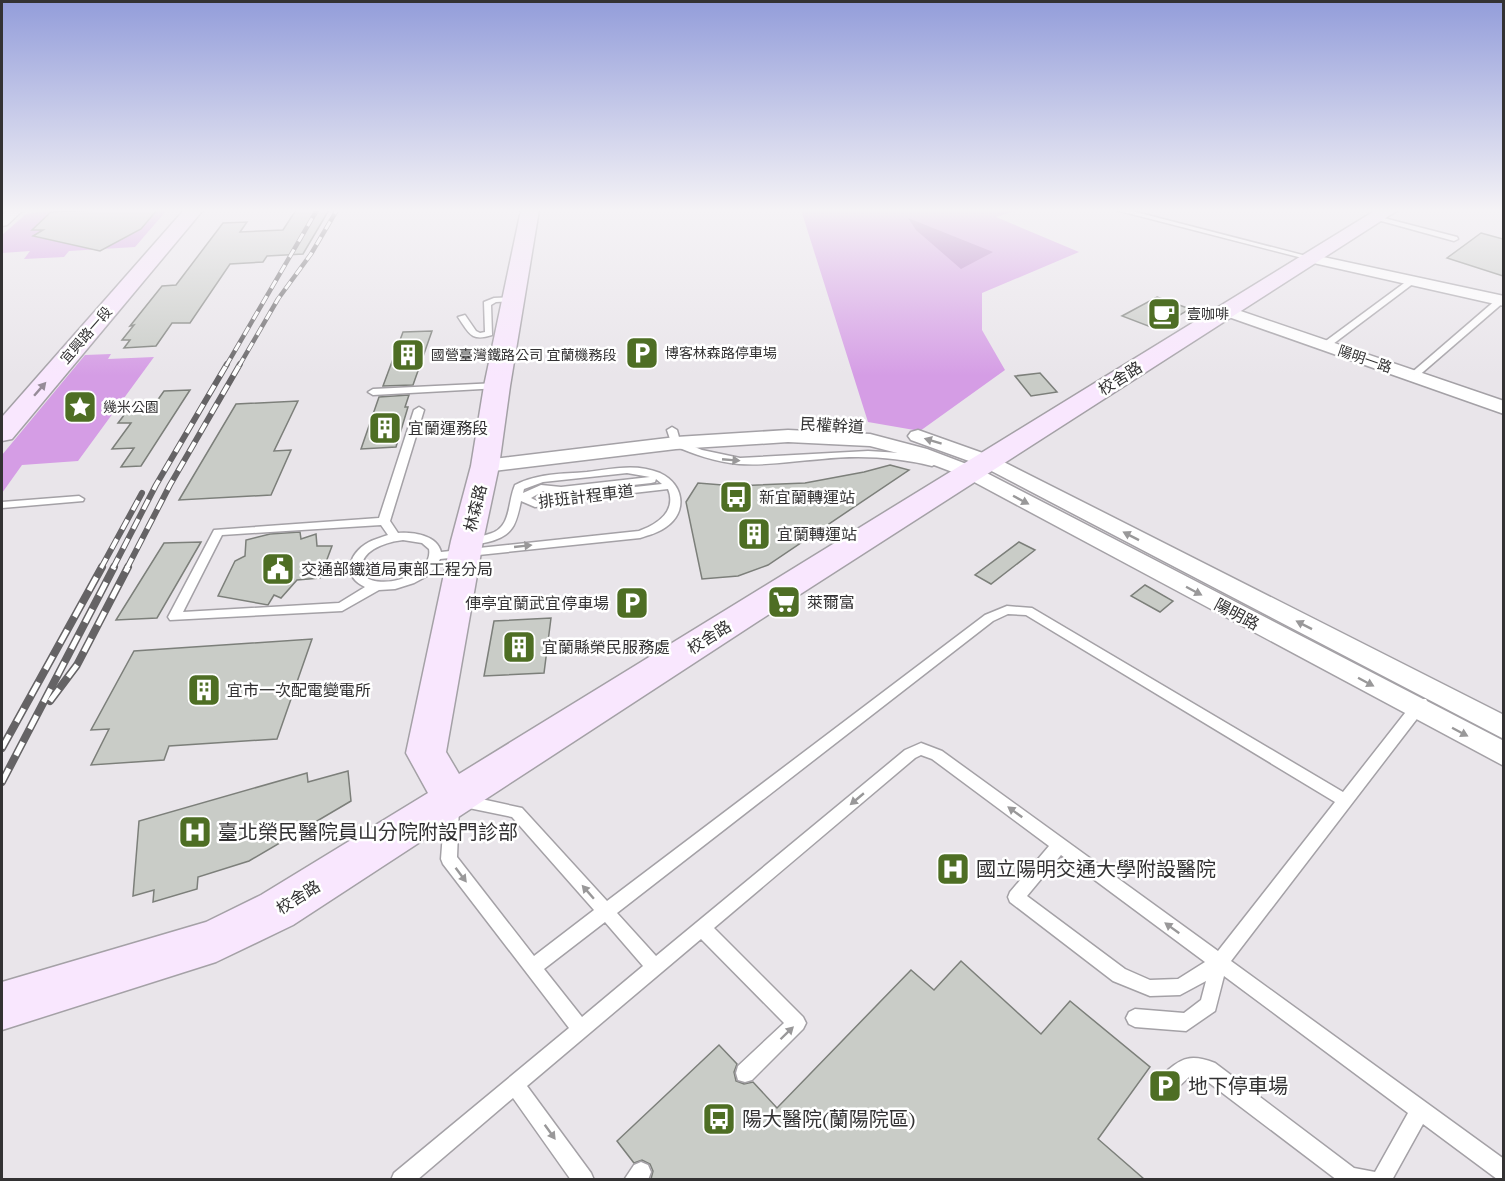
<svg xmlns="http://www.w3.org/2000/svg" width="1505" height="1181" viewBox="0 0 1505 1181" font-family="'PT Serif','Noto Sans TC',serif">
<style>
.green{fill:#d59de5}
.water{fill:#b47bc5}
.building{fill:#c9ccc7;stroke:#7c7f7a;stroke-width:1.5}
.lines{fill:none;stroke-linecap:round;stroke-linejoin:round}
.lane-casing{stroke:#a4a1a6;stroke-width:3}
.street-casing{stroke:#a4a1a6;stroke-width:3}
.secondary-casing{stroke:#a4a1a6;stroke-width:3}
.lane{fill:#fff;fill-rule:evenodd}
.street{fill:#fff;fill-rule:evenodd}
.secondary{fill:#f9e7fe;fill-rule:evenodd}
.rail-far2-casing{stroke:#656365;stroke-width:4.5}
.rail-far1-casing{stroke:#656365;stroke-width:6}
.rail-casing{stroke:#656365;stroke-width:8}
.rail-far2{stroke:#fff;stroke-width:3;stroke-dasharray:9;stroke-linecap:butt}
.rail-far1{stroke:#fff;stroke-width:4;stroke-dasharray:11;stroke-linecap:butt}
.rail{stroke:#fff;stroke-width:5;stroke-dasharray:15;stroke-linecap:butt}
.oneway{fill:#968c98}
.oneway2{fill:#999899}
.labels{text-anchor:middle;stroke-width:5;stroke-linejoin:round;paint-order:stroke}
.far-poi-label{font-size:14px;fill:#333233;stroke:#fff;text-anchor:start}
.far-street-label{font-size:14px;fill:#333233;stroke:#fff}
.street-label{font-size:16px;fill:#333233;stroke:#fff}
.poi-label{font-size:16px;fill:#333233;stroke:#fff;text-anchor:start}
.near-poi-label{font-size:20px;fill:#333233;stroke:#fff;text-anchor:start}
</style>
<rect width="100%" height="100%" fill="#e9e5ea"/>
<g class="green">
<polygon points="52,210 167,210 135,247 69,251 64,257 24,259 30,251 2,253 2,235 26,214"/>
<polygon points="801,210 1019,210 996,217 1079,252 982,293 982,330 1005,370 920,431 868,422"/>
<polygon points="111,354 108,359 154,357 78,461 22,465 2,493 2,455 85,355"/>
</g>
<polygon class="water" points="908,218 993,252 961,269 916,230"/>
<g class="building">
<polygon points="102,210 157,210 141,229 100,251 33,236 43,230 32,230 51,212"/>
<polygon points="296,210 329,210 303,254 267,256 263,262 230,264 190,323 172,323 156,346 124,348 130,340 122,340 134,325 130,326 162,286 176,285 223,223 247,222 240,232 283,230"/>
<polygon points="1481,233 1503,239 1503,276 1447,258"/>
<polygon points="1157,297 1190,309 1156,329 1122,316"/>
<polygon points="432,331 413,385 383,386 403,332"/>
<polygon points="1040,373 1057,392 1031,396 1015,376"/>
<polygon points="190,390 141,466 121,467 134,448 112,449 131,423 118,423 134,402 157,401 164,391"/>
<polygon points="409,395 405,407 408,407 396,447 361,449 379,397"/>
<polygon points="298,401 274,451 291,450 271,495 179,500 236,404"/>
<polygon points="890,465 909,470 768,565 738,576 702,579 686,502 698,483 735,486 805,483 864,472"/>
<polygon points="300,532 301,539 316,534 317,546 332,546 320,578 297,580 281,598 274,595 268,605 218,596 235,561 245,556 246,540 270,534"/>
<polygon points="201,542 157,618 116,620 164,543"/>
<polygon points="1019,542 1035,550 991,584 975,575"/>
<polygon points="1145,585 1173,601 1160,612 1131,596"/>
<polygon points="551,618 544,673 484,676 494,621"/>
<polygon points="312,639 277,739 169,746 164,760 91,765 109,729 91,730 134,651"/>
<polygon points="348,771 351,801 249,861 198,877 197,889 153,902 154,890 133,896 139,821 307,773 308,782"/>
<polygon points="961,961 1041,1034 1070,1001 1150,1067 1098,1139 1144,1179 651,1179 653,1171 650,1164 642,1160 634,1163 617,1141 719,1045 737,1064 734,1072 736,1081 744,1084 753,1082 777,1108 911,970 934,990"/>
</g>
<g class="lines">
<g class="lane-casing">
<g id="lane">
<polygon points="1116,210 1128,210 1318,259 1314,261"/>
<polygon points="1376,216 1457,237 1458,239 1454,241 1374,219 1373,218"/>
<polygon points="1411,278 1418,280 1329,347 1323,347 1323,343"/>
<path d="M516,297V301L496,302L491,305L492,335C471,342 469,333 458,317L465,315L476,331L480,333L485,332L484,302L494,298Z"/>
<polygon points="1497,299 1503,299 1504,302 1416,378 1410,378 1410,374"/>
<polygon points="497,383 500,384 500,388 373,395 368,392 373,389"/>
<path d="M419,407L424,410L390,521L398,533C413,532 437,535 441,552L639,531C658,524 677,511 668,489L572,500L548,506L535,507L521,501C516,525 513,536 488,542C480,544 472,545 464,544L462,541L464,538C472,537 481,537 489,534C512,528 507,503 515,485C538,473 562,474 587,472C612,469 636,463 660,473C684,484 688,512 666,527C658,533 649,535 640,538L440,559L436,567L427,576L414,583L395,589L379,590L342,611L170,620L168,617L214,530L379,518L414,410ZM627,473L650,477L561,487L541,485L523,493L524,489L543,482ZM656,479L662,484L572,494L548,500L537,501L531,498L543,491L561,493L651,483L655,482ZM381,525L388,535C382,537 375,539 369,542C349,553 341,576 365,587L339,603L183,612L222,535ZM403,540L422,543L429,549C434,575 380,592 363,575C355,551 386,542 403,540Z"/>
<path d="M672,427L677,430L680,441L702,450L740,458L868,451L901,453L936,461L937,463L932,466C896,457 859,455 822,459C794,461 767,466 739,464C715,462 694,454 672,445L667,430Z"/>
<polygon points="79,496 84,499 83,501 2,508 2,502"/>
<path d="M1007,606L1032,608L1343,792L1416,699H1426L1428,703L1426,707L1231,961L1504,1159V1180L1497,1179L1423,1124L1392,1180H1337L1204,1079L1189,1077L1172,1093L1165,1095L1158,1093L1156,1086C1159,1079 1163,1075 1168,1070C1184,1056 1194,1055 1215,1063L1354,1168L1375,1172L1408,1113L1224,976L1215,1011L1186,1031L1135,1027L1129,1024L1126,1018L1129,1012L1135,1009L1184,1013L1201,1000L1206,981L1180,995L1150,996L1113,981L1010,902L1008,897L1010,892L1049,846L932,759L921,755L915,758L714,928L803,1017L806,1023L803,1029L752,1080L745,1082L738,1080L736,1073L738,1066L784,1023L701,939L527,1086L591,1173L594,1180H571L513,1098L417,1180H391L394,1173L569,1028L443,864L441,859L445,806L447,802L456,801L458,797L463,795L522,808L607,901L985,615ZM1008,614L1026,615L1335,802L1218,951L942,751L921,743L905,750L656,956L617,913L993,621ZM459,806L512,817L594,910L534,956L457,857ZM1061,855L1205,962L1178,979L1150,980L1125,969L1027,896ZM605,922L643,966L582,1017L544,969Z"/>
<polygon points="641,1162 648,1165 651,1172 648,1180 624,1180 634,1165"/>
</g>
</g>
<g class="street-casing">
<g id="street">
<polygon points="8,210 23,210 7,225 2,226 2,215"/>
<polygon points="1314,255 1504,296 1504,306 1309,262 1307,259"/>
<polygon points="1226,306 1504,401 1504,414 1220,314 1218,311"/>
<polygon points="788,430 870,434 927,449 977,468 1504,741 1504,766 963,476 913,457 870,446 788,442 676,449 485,472 478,470 475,466 478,462 485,460 676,437"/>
<polygon points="918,430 994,457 1504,715 1504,739 980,465 911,440 908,436 911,432"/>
</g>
</g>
<g class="secondary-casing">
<g id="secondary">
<polygon points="184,210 203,210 12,439 2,441 2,417"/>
<polygon points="521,210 539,210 510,386 499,466 483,541 446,752 459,774 1376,210 1398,210 760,620 293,925 216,962 2,1030 2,982 206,922 261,895 428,793 406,753 451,541 471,466 484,386"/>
</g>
</g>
<use href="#lane" class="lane"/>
<use href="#street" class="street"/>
<use href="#secondary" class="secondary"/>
<g class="rail-far2-casing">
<g id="rail-far2">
<polyline points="226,366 317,210"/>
<polyline points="239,366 278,299 311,254 337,210"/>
</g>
</g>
<g class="rail-far1-casing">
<g id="rail-far1">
<polyline points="101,568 142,493"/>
<polyline points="113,568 156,485 227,364"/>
<polyline points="127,568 170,485 240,364"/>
</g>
</g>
<g class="rail-casing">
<g id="rail">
<polyline points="50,701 77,665 128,567"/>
<polyline points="2,748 102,567"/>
<polyline points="2,782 114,567"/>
</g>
</g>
<use href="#rail-far2" class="rail-far2"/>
<use href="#rail-far1" class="rail-far1"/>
<use href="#rail" class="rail"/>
</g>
<defs><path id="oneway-solid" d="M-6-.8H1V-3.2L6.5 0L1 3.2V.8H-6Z" transform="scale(1.5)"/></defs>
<use class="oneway" href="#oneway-solid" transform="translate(40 389) rotate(-49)"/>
<g class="oneway2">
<use href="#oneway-solid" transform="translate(933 441) rotate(-163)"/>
<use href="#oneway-solid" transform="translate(731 460) rotate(5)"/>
<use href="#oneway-solid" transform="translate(1021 500) rotate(28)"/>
<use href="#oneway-solid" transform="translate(1131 536) rotate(-153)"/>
<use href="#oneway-solid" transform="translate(523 546) rotate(-6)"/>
<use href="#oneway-solid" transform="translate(1194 591) rotate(28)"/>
<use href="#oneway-solid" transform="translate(1304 625) rotate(-153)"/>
<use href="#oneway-solid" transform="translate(1366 682) rotate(28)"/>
<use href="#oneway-solid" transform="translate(1460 732) rotate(28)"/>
<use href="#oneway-solid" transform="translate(857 799) rotate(140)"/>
<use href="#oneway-solid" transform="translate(1015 812) rotate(-144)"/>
<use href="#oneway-solid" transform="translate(461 875) rotate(53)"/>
<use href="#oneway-solid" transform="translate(588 892) rotate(-131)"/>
<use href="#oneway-solid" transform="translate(1172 928) rotate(-144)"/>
<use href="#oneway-solid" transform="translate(787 1033) rotate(-44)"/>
<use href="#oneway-solid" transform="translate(550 1132) rotate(54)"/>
</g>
<linearGradient id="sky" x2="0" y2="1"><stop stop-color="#939dda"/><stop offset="0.56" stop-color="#f5f3f6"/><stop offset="1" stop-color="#f5f3f6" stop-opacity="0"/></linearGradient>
<rect width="1505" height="376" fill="url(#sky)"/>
<defs>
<g id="cafe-square" transform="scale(1.725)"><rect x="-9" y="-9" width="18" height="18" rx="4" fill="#4e6e24" stroke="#fff"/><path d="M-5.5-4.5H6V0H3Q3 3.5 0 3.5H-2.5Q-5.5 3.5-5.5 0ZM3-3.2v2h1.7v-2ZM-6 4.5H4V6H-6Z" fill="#fff"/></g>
<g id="parking-square" transform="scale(1.725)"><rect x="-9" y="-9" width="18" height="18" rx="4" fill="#4e6e24" stroke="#fff"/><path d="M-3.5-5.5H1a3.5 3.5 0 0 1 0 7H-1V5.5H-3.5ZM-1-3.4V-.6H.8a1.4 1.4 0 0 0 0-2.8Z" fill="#fff"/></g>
<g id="building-square" transform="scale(1.725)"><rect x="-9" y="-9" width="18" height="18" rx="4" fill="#4e6e24" stroke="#fff"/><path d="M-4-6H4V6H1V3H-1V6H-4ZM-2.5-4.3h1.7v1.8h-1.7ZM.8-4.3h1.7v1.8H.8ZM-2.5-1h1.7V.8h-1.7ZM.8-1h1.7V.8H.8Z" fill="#fff"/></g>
<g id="sight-square" transform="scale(1.725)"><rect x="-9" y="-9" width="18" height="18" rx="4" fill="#4e6e24" stroke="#fff"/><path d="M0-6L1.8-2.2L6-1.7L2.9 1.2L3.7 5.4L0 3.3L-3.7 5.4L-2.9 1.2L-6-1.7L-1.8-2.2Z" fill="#fff"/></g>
<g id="bus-square" transform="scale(1.725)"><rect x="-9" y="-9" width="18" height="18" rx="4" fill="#4e6e24" stroke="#fff"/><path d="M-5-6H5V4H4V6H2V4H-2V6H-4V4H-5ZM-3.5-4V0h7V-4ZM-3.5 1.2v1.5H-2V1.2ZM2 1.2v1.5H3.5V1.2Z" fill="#fff"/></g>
<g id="civic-square" transform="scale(1.725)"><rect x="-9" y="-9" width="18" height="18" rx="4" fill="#4e6e24" stroke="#fff"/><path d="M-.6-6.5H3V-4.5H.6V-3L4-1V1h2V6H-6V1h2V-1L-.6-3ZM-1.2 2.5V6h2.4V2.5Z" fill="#fff"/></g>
<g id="supermarket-square" transform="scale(1.725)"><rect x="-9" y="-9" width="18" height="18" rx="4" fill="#4e6e24" stroke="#fff"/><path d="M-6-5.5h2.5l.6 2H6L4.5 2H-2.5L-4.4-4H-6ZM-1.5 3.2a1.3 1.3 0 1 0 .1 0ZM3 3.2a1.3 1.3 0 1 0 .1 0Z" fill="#fff"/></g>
<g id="hospital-square" transform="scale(1.725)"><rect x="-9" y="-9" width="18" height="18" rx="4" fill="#4e6e24" stroke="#fff"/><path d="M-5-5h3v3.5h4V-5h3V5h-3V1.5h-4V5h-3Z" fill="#fff"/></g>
</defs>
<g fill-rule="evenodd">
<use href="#cafe-square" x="1164" y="314"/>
<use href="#parking-square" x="642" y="353"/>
<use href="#building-square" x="408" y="355"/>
<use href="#sight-square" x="80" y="407"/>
<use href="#building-square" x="385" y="428"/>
<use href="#bus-square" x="736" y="497"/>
<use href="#building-square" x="754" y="534"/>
<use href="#civic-square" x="278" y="569"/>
<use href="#supermarket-square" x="784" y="602"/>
<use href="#parking-square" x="632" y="603"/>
<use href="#building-square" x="519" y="647"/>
<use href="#building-square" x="204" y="690"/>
<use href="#hospital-square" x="195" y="832"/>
<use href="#hospital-square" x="953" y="869"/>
<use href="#parking-square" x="1165" y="1086"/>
<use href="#bus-square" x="719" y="1119"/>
</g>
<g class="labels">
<g class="far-poi-label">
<text x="1187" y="319">壹咖啡</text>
<text x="665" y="358">博客林森路停車場</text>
<text x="431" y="360">國營臺灣鐵路公司 宜蘭機務段</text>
<text x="103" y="412">幾米公園</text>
</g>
<g class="far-street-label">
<text transform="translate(86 335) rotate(-49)" y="5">宜興路一段</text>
<text transform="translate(1365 359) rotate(19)" y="5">陽明一路</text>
</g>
<g class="street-label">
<text transform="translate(1120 378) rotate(-32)" y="6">校舍路</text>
<text transform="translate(832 425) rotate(3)" y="6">民權幹道</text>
<text transform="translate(586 496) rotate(-7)" y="6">排班計程車道</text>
<text transform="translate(475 508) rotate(-76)" y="6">林森路</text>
<text transform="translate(1237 614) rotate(28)" y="6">陽明路</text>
<text transform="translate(709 637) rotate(-32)" y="6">校舍路</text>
<text transform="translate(298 897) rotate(-32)" y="6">校舍路</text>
</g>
<g class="poi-label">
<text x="408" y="434">宜蘭運務段</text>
<text x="759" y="503">新宜蘭轉運站</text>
<text x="777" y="540">宜蘭轉運站</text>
<text x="301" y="575">交通部鐵道局東部工程分局</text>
<text x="807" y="608">萊爾富</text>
<text x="609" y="609" text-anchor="end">俥亭宜蘭武宜停車場</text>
<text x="542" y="653">宜蘭縣榮民服務處</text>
<text x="227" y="696">宜市一次配電變電所</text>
</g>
<g class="near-poi-label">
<text x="218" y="839">臺北榮民醫院員山分院附設門診部</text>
<text x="976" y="876">國立陽明交通大學附設醫院</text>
<text x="1188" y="1093">地下停車場</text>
<text x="742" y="1126">陽大醫院(蘭陽院區)</text>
</g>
</g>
<rect width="1505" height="1181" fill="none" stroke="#333233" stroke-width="6"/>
</svg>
